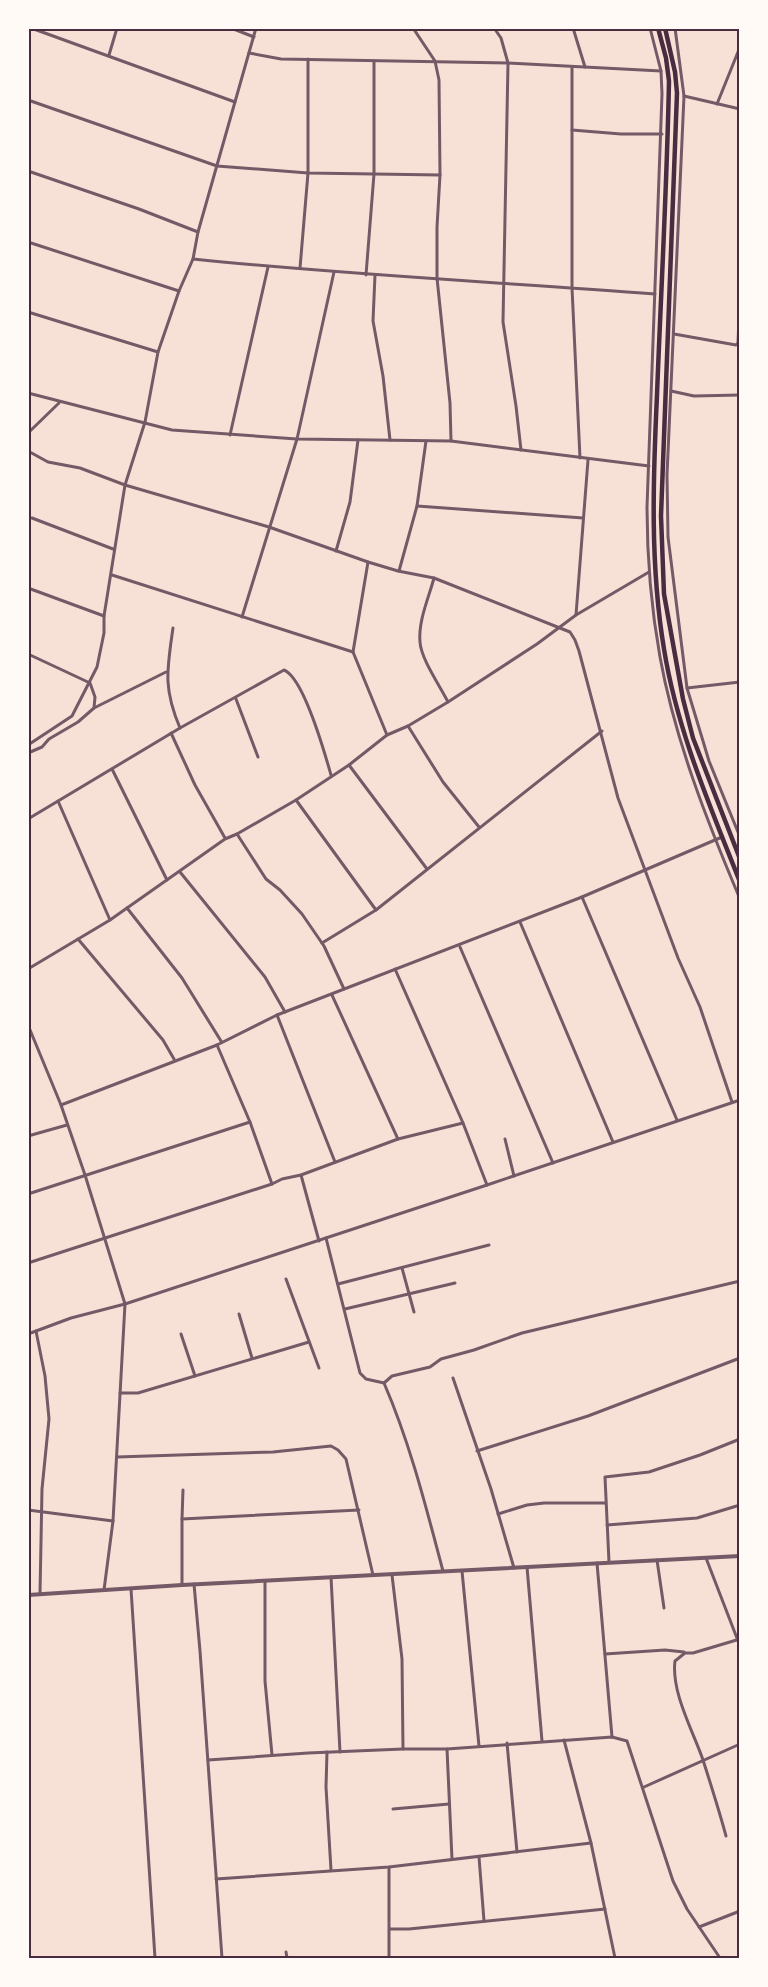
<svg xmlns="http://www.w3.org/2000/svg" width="768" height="1987" viewBox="0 0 768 1987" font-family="'Alegreya Sans',sans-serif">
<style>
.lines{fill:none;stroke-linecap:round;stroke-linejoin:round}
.minor{stroke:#755966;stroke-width:3}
.tertiary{stroke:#755966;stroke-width:4}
.trunk{stroke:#4a2c40;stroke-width:4.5}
.neatline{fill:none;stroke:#4a2c40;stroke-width:2}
</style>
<rect width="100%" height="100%" fill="#f7e1d7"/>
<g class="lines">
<g class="minor">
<polyline points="31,28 235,102"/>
<polyline points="231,28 254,37"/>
<polyline points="413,28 435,61 439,80 440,175 437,227 437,278 450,403 451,441"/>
<polyline points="494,28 501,38 508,63 503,322 516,406 521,450"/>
<polyline points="573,28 585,67"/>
<path d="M650,28L661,71L662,94L647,507C647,557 651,607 660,657C675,740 707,821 740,899"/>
<polyline points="675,28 684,96 667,475 668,537 687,688 709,761 740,837"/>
<polyline points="249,53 281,59 508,63 661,71"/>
<polyline points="109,55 117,28"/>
<polyline points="572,67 572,288 580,458"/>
<polyline points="684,96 740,109"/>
<polyline points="28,100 217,166 308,173 440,175"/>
<polyline points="717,104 740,47"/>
<polyline points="572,130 621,134 662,134"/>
<polyline points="28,171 139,209 198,232"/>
<polyline points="28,242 179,291"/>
<path d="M193,259C346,275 501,282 655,294"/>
<polyline points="300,268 308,173 308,59"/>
<polyline points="366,275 374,174 374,61"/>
<polyline points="375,275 373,321 383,376 390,440"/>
<polyline points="28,312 158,352"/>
<polyline points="674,334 736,345 738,343 740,292"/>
<polyline points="671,391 694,396 740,395"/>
<polyline points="28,393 172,430 297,439 451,441 649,466"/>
<polyline points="28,433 59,403"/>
<polyline points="230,435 268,267"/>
<polyline points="28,451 48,462 80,468 125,485 269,527 368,562 398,571 434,578 570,632 575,640 579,651 618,798 678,958 700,1007 732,1102"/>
<polyline points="417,506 583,518"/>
<polyline points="32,518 113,549"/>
<polyline points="336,551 350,502 358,440"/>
<polyline points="368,562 353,652 387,735"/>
<polyline points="399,571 417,506 426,441"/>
<polyline points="112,575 353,652"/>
<path d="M434,578C429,597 418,621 420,642C421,659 440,686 448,702"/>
<polyline points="28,588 104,616"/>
<polyline points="576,615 588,460"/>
<polyline points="242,617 297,439 334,272"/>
<path d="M173,628C167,670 163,688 180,728"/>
<polyline points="28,654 90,683 95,697 94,708"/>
<polyline points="687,688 740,682"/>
<polyline points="236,699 258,757"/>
<polyline points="408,726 443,782 479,827"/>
<polyline points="171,733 195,785 225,838"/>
<polyline points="28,745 72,716 97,667 104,633 104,616 125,485 145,422 158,352 179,291 193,259 198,232 256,28"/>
<polyline points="28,753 42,747 49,739 78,722 94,708 166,672"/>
<polyline points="349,765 427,869"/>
<polyline points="112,769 167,880"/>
<polyline points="296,800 376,910"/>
<polyline points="58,801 110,920"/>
<path d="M28,819L180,728L284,670C304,678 325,754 331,775"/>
<polyline points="237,834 266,879 280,890 302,914 324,946 344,989"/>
<polyline points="180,872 265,977 285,1012"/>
<polyline points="582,897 677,1120"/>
<polyline points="127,908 182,978 221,1041"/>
<polyline points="520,922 613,1142"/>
<polyline points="78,939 163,1040 174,1059"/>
<polyline points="322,943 376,910 602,731"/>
<polyline points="460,947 553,1163"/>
<polyline points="28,969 110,920 225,839 237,834 296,800 349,765 387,735 408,726 448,702 537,644 576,615 649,572"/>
<polyline points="395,969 463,1123 487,1185"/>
<polyline points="332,995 398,1139"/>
<polyline points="277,1015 335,1162"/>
<polyline points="28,1025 61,1105 217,1045 277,1015 582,897 722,837"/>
<polyline points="217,1045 250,1122 272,1184"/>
<polyline points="61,1105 85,1175 125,1304 113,1521 104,1590"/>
<polyline points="28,1136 67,1125"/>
<polyline points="505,1139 514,1176"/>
<polyline points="301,1175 319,1241"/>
<polyline points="28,1194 250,1122"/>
<path d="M326,1238L360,1373L366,1379L384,1383C410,1443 426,1507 443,1571"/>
<polyline points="28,1263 272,1184 282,1179 301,1175 398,1139 463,1123"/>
<polyline points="402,1268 414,1312"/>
<polyline points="286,1279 319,1368"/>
<polyline points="338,1284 489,1245"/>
<polyline points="345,1309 455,1283"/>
<polyline points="239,1314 252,1358"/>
<polyline points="36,1331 45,1376 49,1419 42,1489 40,1594"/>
<polyline points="28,1334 71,1318 125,1304 487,1185 740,1100"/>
<polyline points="181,1334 195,1376"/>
<polyline points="453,1378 491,1489 514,1568"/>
<polyline points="384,1383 392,1376 430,1367 441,1359 474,1350 522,1333 740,1281"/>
<polyline points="120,1393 138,1393 309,1342"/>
<polyline points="477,1451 588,1416 740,1358"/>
<polyline points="117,1457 273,1452 331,1446 338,1450 346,1459 373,1575"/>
<polyline points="28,1510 113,1521"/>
<polyline points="498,1514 527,1505 544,1503 605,1503"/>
<polyline points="182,1519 183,1490"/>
<polyline points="607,1525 697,1518 740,1505"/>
<polyline points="706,1558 740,1646"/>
<polyline points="657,1560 664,1608"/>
<polyline points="609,1562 605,1477 649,1472 700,1455 740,1439"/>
<polyline points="597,1563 612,1737"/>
<polyline points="527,1567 542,1741"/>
<polyline points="462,1571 479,1746"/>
<polyline points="392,1575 402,1659 403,1749"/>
<polyline points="331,1577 340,1752"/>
<polyline points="265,1581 265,1681 272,1755"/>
<polyline points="194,1584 200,1651 222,1958"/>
<polyline points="182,1585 182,1519 359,1510"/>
<polyline points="131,1589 155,1958"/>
<polyline points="605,1654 665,1650 684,1652"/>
<polyline points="564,1740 591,1843 615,1958"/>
<polyline points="507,1743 517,1852"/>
<polyline points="447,1749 452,1859"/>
<polyline points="327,1752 326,1787 331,1870"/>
<polyline points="208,1760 308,1753 403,1749 447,1749 612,1737 627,1741 673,1881 687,1909 720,1958"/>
<polyline points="644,1787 740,1744"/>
<polyline points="393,1809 449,1804"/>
<path d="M726,1836C719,1810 711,1785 703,1760C693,1731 671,1692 675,1661L685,1653H693L740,1639"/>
<polyline points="479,1857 484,1921"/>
<polyline points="389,1867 389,1958"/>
<polyline points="216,1879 389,1867 591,1843"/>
<polyline points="699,1927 740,1911"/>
<polyline points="390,1929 409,1929 605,1909"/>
<polyline points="286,1952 287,1958"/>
</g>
<polyline class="tertiary" points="28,1595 182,1585 740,1556"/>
<g class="trunk">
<path d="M658,28L666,58L669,81C667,186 661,290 657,395C653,480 650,565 664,649C677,730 710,806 740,882"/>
<polyline points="665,28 675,72 677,93 661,516 664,594 683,699 693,738 740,859"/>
</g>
</g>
<rect width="768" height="1987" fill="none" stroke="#fffaf5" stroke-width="60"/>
<rect x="30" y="30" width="708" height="1927" class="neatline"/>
</svg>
